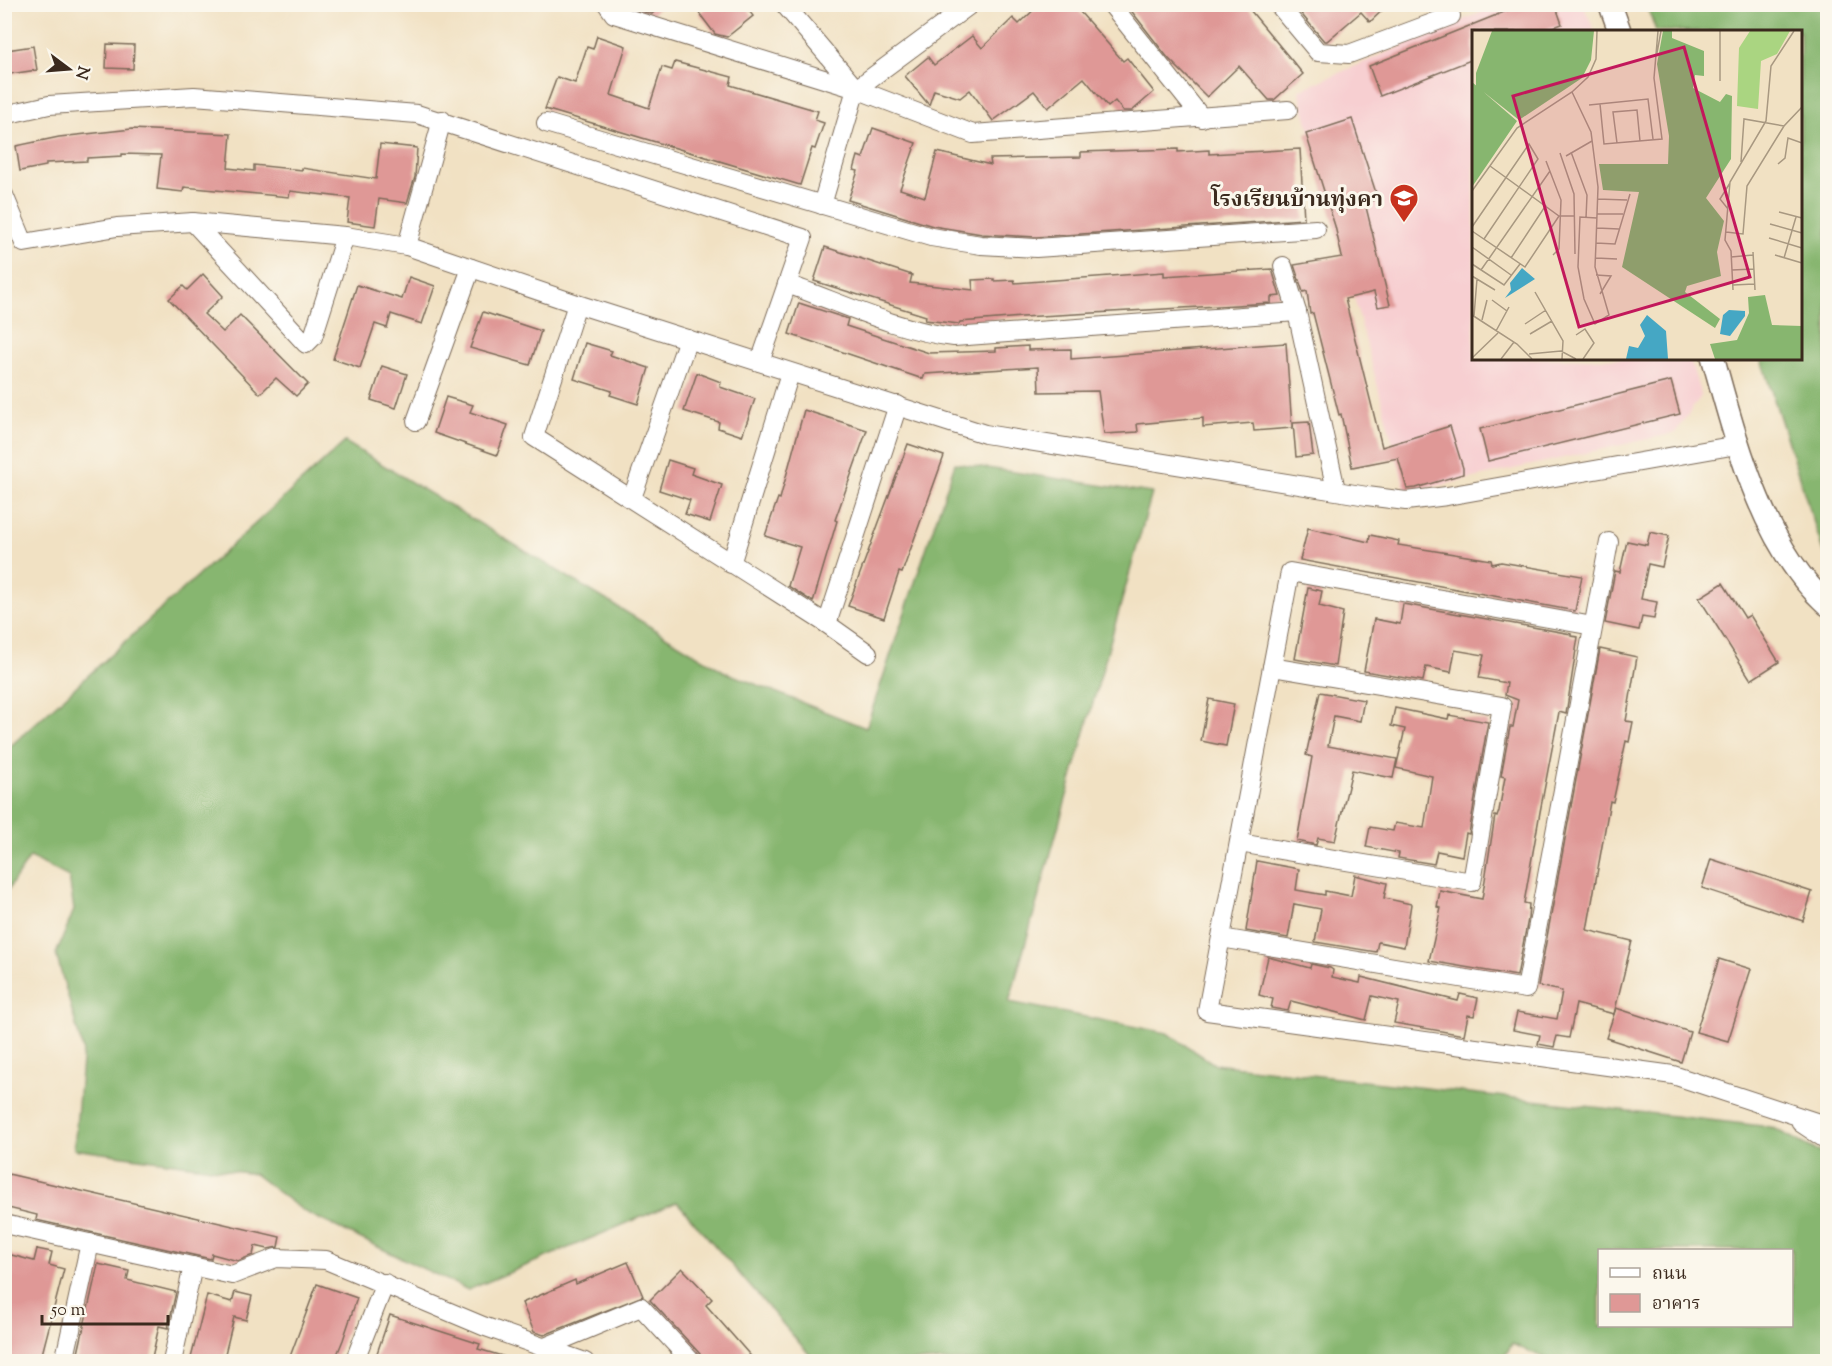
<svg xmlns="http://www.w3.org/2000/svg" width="1832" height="1366" viewBox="0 0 1832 1366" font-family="'Sorts Mill Goudy','Noto Serif Thai',serif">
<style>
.built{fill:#f7cfd1}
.forest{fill:#87b66f;stroke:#617046;stroke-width:1.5;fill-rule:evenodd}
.building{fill:#df9896}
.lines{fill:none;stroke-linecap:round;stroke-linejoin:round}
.minor-casing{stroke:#7b6a58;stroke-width:20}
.tertiary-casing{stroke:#7b6a58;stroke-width:25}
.minor{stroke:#fff;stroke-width:18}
.tertiary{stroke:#fff;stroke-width:22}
.labels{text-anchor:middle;stroke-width:6;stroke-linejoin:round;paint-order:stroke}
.poi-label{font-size:22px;font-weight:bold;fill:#3b2a1e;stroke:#fbf7ec;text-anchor:end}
.inset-road{fill:none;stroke:#a89881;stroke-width:1.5}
.view{fill:#c2185b;fill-opacity:0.15;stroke:#c2185b;stroke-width:3}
.inset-edge{fill:none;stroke:#3b2a1e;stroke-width:3}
</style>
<rect width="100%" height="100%" fill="#fbf7ec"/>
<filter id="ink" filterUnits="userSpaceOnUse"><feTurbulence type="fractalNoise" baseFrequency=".0167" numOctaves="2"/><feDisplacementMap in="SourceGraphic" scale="12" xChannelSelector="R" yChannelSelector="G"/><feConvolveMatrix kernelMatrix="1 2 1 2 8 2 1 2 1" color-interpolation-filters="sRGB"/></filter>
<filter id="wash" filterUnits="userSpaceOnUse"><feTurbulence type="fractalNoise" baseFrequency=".008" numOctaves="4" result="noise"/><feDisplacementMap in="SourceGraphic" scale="24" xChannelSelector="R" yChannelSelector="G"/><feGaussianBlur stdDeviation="1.35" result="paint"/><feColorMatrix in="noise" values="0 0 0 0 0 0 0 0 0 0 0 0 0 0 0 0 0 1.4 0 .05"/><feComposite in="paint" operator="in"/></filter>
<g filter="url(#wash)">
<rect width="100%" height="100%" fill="#f1e1c3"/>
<polygon class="built" points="1498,5 1583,5 1595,31 1474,32 1474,358 1690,359 1701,396 1675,433 1406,493 1299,90"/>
<g class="forest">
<polygon points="1647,5 1827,5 1827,556 1823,551 1761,359 1800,358 1800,32 1656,31"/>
<path d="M345,442L725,672L866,728L955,463L1152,493L1009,1002L1167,1033L1214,1064L1771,1127L1827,1156V1361H1552L1512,1344L1501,1362L815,1361L677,1202L468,1290L305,1212L254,1174L74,1149L83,1050L56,954L74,910L69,877L30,857L5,894V751ZM1600,1250H1792V1326H1600Z"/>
</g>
<g id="blocks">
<g class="building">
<polygon points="631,4 663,4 652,14 634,9"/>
<polygon points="710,4 744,4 753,16 727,37 715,34 699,13"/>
<polygon points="1040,4 1073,4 1123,61 1127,58 1154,92 1132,111 1123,111 1115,101 1108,107 1084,78 1048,108 1034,91 993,121 970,90 960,98 934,90 929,105 905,76 928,57 934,65 972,36 982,48 1013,18 1019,24"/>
<polygon points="1126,4 1245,4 1303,74 1274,100 1269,100 1239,66 1207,97 1168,58"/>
<polygon points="1293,4 1389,4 1370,22 1361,12 1327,41 1324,41"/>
<polygon points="1524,4 1555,4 1562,24 1541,32 1473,32 1473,57 1471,60 1380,96 1369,66"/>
<polygon points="597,36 626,46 611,95 649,108 662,67 672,70 675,62 732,77 730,85 818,111 815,120 824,123 815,149 812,148 800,185 545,109 557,77 575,83 587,47 593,49"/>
<polygon points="107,44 134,45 133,69 106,68"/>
<polygon points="33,46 37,70 10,74 7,50"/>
<polygon points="1352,119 1378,199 1365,203 1390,305 1378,307 1374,292 1345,299 1382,447 1450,426 1463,468 1463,474 1416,488 1407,489 1398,458 1352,467 1341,414 1339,415 1313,313 1310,314 1307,291 1303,292 1294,265 1342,257 1335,226 1306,134"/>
<polygon points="873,128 916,143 900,189 925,197 937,152 991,165 990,159 1081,157 1081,152 1178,149 1178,152 1209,150 1209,154 1300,149 1304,219 1036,237 982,234 933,226 848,200 858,171 854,170 858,156 863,158"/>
<polygon points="132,129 231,134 228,168 254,171 254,165 302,170 302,168 376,179 380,144 417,148 415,177 407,203 379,199 375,226 347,222 350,198 290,191 289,197 184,187 183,192 157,189 161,155 122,154 122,156 87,158 87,161 46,163 46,166 20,171 16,146 59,137"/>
<polygon points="825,247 912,275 910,283 973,290 972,280 994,279 994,281 1014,280 1015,283 1164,272 1164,276 1272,269 1280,296 1271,297 1271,303 1022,317 960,322 959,324 925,320 926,316 814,281"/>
<polygon points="203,274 223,296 204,314 223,332 240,315 308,384 296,396 276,378 260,394 169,299 183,286 187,290"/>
<polygon points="409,277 435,286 422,324 391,314 387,328 375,324 360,368 333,359 357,285 402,299"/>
<polygon points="799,303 848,319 846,326 929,353 996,351 996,348 1028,346 1028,350 1071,349 1071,359 1286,343 1292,428 1254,431 1253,423 1203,427 1203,418 1137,424 1138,432 1104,434 1098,391 1039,392 1038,367 925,374 923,379 789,334"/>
<polygon points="483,312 541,331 530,365 470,348"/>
<polygon points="585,343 612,351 610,355 649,368 638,404 610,395 612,391 574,379"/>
<polygon points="382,366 407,374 396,408 371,400"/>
<polygon points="697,373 721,382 720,387 755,399 742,436 718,428 719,422 684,411"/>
<polygon points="1671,381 1680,414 1488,461 1480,429"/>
<polygon points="446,397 473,405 470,412 508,425 497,455 434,433"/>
<polygon points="804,410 867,430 835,520 837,521 813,602 788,586 800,547 765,536 778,498 780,499"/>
<polygon points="1309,422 1313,455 1296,457 1293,423"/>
<polygon points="908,444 944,456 902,573 899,572 884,618 848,606"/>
<polygon points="668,460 693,468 691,474 722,485 710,522 685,514 690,500 659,490"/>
<polygon points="1308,528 1369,542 1370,535 1399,541 1398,545 1491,560 1492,564 1501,562 1582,576 1575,611 1300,560"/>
<polygon points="1650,532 1669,536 1662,567 1648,564 1641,599 1657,602 1654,619 1642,617 1639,630 1605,623 1615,571 1620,572 1627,541 1647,545"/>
<polygon points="1723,583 1745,618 1750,615 1779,662 1751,680 1699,598"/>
<polygon points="1308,588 1322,591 1319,606 1343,612 1335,666 1295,659"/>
<polygon points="1403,604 1571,634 1571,636 1578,637 1566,714 1559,712 1540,812 1524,903 1529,904 1528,919 1517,976 1429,961 1441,908 1437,907 1440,891 1482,899 1495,816 1497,817 1499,811 1505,777 1501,776 1510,727 1513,727 1518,700 1505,695 1507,683 1479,678 1484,655 1455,650 1451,672 1426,667 1423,681 1364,671 1374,619 1400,624"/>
<polygon points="1600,649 1637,657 1626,721 1633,722 1629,742 1626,741 1613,802 1610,801 1587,930 1632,941 1614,1014 1576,1004 1569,1038 1557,1036 1554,1047 1538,1044 1540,1035 1513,1030 1517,1012 1557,1019 1562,991 1538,986"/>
<polygon points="1320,692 1364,700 1360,721 1334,716 1328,746 1397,759 1393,778 1352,770 1335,841 1318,838 1316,845 1297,841 1312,757 1306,755"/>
<polygon points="1209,699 1234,704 1226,746 1201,741"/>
<polygon points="1395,708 1448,719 1449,715 1488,722 1469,834 1466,833 1462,856 1437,851 1434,864 1398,858 1399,853 1366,847 1370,827 1393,831 1395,823 1424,828 1432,776 1396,768 1405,729 1391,726"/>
<polygon points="1711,859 1812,892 1803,921 1702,888"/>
<polygon points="1257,861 1299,869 1296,890 1325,895 1325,891 1351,896 1355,875 1387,883 1384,898 1411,904 1404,947 1378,942 1376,952 1315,942 1321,909 1294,904 1288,938 1246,931"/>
<polygon points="1268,957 1310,968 1311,964 1330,968 1333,970 1332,977 1360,983 1361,977 1458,1001 1460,994 1478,998 1474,1016 1468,1015 1464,1035 1394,1023 1399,1002 1372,996 1366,1020 1291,1001 1288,1011 1271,1008 1273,999 1259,995"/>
<polygon points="1719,959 1751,969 1728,1041 1696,1032"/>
<polygon points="1616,1008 1690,1032 1681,1062 1606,1038"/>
<polygon points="4,1173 280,1237 278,1247 268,1249 255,1246 253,1255 238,1261 212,1254 211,1259 36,1220 37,1215 4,1207"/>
<polygon points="37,1249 52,1252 49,1265 64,1269 40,1362 4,1362 4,1253 34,1261"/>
<polygon points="628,1262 643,1296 544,1335 534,1332 522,1303 575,1280 576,1284"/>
<polygon points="98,1264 129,1271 127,1280 176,1292 168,1328 159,1326 151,1362 76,1362"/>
<polygon points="682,1268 712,1299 706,1305 756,1362 703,1362 700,1354 650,1300"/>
<polygon points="317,1284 357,1298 343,1340 334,1362 288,1362"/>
<polygon points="235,1292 252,1296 246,1320 234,1317 223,1362 190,1362 207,1295 232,1302"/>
<polygon points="390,1315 480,1344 478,1349 509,1358 508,1362 374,1362"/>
</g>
</g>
</g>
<g filter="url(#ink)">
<use href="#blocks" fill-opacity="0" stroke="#7b6a58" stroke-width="1.5"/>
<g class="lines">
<g class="minor-casing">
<g id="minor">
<polyline points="607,4 614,14 856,89 973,134 1288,110"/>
<polyline points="784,4 856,89"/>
<polyline points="1111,4 1202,118"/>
<polyline points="1278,4 1318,52 1349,54 1451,16 1442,4"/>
<polyline points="4,115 49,105 194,96 417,114 803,238 760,362"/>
<polyline points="546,123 931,237 981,245 1036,248 1316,229"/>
<polyline points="4,195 24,243 117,227 193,222 345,236 407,246 577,304 985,434 1367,496 1406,501 1447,496 1737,445"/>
<polyline points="822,205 856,89 971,4"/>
<polyline points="193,222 306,344 313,337 345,236"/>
<polyline points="407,246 442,120"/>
<polyline points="1283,266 1297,312 1336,490"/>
<path d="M787,284C841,303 896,330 954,337L1297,312"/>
<polyline points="577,304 534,437 827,624 868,653"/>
<polyline points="416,421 471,268"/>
<polyline points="632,498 688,339"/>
<polyline points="731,564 790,373"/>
<polyline points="827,624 898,405"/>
<polyline points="1593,626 1290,572 1207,1011 1673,1075 1828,1126"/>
<polyline points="1239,843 1472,882 1502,706 1272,667"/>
<polyline points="1221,938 1526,989 1609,542"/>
<polyline points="1801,1123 1828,1141"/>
<polyline points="4,1224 232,1275 276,1258 326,1260 483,1326 585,1362"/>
<polyline points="545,1347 641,1307 692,1362"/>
<polyline points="64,1362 90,1243"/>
<polyline points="172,1362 193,1266"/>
<polyline points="354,1362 385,1283"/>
</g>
</g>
<g class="tertiary-casing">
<g id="tertiary">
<polyline points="1610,4 1620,32"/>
<path d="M1713,358C1736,440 1762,546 1828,605"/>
</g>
</g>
<use href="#minor" class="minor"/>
<use href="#tertiary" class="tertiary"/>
</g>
</g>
<defs>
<g id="school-pin" transform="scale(1.5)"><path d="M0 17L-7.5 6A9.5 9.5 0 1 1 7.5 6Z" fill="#c8321e" stroke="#fbf7ec"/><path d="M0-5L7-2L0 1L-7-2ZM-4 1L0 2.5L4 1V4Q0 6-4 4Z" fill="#fff"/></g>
</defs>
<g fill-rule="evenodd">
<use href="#school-pin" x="1404" y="198"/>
</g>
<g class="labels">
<g class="poi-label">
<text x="1383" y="206">โรงเรียนบ้านทุ่งคา</text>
</g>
</g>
<g transform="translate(1472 30)">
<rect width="330" height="330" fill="#f1e1c3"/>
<path d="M278,1H318L305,24L289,31L286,79L265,76L267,18Z" fill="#aad581"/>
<path d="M20,1H122L119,30L110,48L47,90L4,56V43ZM191,1H200V8L232,21V46L223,45L221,58L248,72L254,64L260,66L259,129L234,168L252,191L245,222L249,246L215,256L213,262L248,289L243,298L150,237L167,162L131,160L127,134H196L197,106L185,34ZM0,52L45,91L0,157ZM293,265L300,295L330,296V329H243L238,314L265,310L277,283L276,267Z" fill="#87b66f"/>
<path d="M50,238L63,249L33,268L39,260L38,253ZM257,280L273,281V286L258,306L248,304L251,285ZM175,285L194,301L196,329H154L157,316L166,318L173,306L168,295Z" fill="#45a7c4"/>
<path class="inset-road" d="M248,1V51M185,23L189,1M100,62L119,102L126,157L124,213L123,237L137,285L123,294L112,269L106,237L108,187L125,188M128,74L132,114L190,109L182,48L186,1M117,75L176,69L181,109M145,113L141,82L165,80L168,111M99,122L115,165L114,188M88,123L102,164L103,224M94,126L120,111M74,131L89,170L87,219L81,225M269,132L272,89L312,96M306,134L313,128L316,108L330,113M18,136L87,186H103M0,161L45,98L100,62L116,47L124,29L125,1M125,169L155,170M256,179L248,169L258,153M307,182L330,188M125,184H151M298,194L330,203M0,197L57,114L66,129L12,209M125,198L147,199M0,201L53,237L87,186M254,202L271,204L275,156L312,96L330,77M297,208L330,218M124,213L143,214L158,164M0,217L39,245M281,222L283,260M303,225L330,233M259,227L281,225M39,228L74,175M124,228L145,229M312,228L324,187M0,234L32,255L48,234M9,240L78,141M260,240L282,239M124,245L139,246L128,264M0,246L23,260M261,255L282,254M261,260L259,221L253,210L258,152L294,91L299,36L322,1M63,262L91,311L90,329M20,270L35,281M0,285L45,314L60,329M2,286L5,249M10,290L15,270M53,294L74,280M24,301L37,277M58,304L80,291M104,305L113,299L122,313L111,329M57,324L89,321L104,329M0,328L26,303M29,329L42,312"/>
<path class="view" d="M212,17L278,247L107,297L41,66Z"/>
<rect width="330" height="330" class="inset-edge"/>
</g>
<rect width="1832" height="1366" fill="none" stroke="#fbf7ec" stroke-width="24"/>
<rect x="1598" y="1249" width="195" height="78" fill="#fbf7ec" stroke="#aea59a" stroke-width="1.5"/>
<rect x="1610" y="1268" width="30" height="9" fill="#ffffff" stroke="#aea59a" stroke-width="1.5"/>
<text x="1652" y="1279" font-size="18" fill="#3b2a1e">ถนน</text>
<rect x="1610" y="1294" width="30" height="18" fill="#df9896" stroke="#aea59a" stroke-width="1.5"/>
<text x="1652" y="1309" font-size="18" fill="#3b2a1e">อาคาร</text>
<g transform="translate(69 69) rotate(106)" stroke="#fbf7ec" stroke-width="4.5" paint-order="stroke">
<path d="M0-4.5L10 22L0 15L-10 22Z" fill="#3b2a1e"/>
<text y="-9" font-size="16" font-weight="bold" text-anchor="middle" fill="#3b2a1e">N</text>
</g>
<path d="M42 1315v9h126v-9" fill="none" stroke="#3b2a1e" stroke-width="3"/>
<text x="51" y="1315" font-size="18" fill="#3b2a1e" stroke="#fbf7ec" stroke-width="4.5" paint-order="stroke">50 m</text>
</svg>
